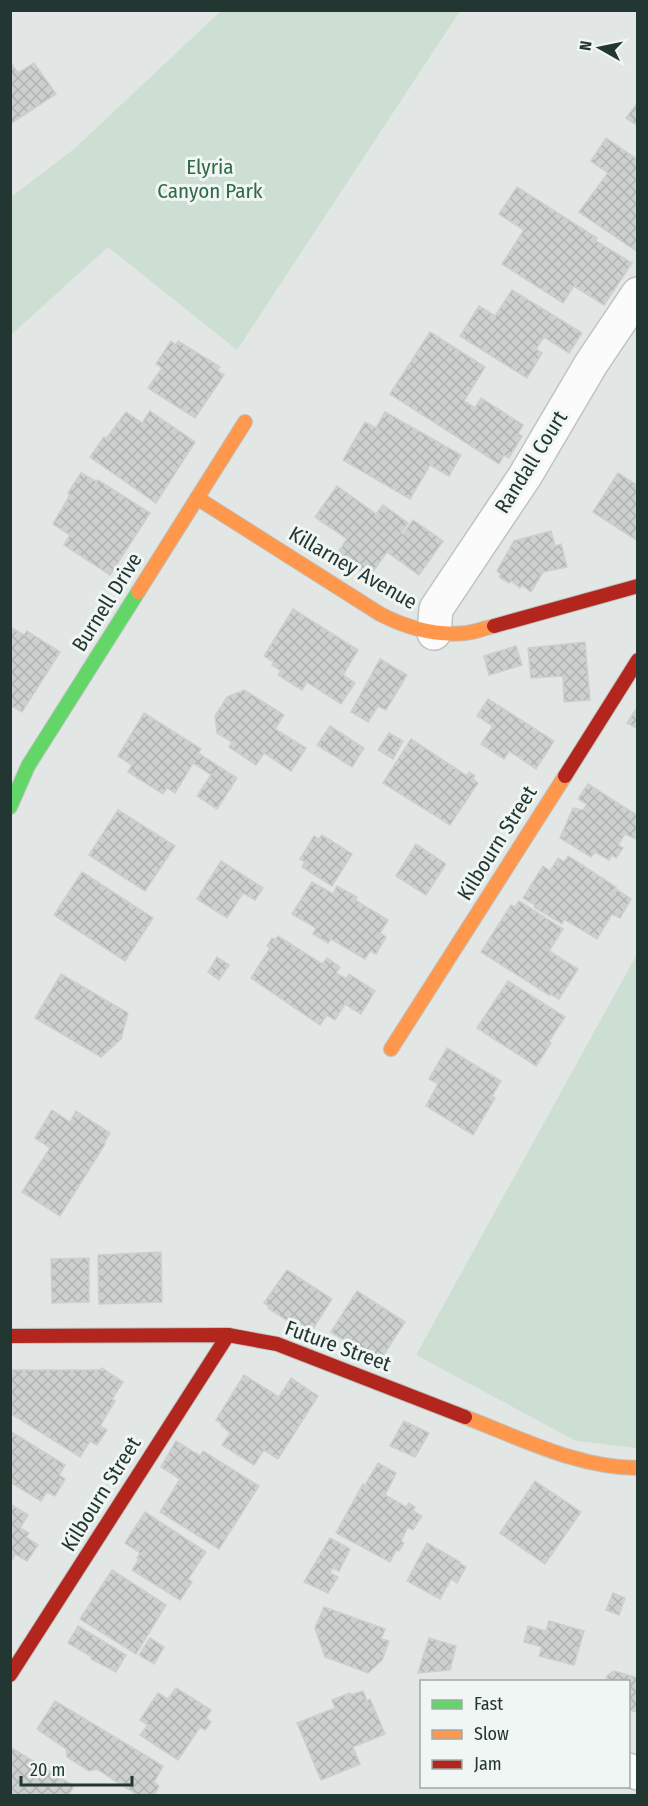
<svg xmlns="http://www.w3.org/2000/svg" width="648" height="1806" viewBox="0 0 648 1806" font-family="'Fira Sans Condensed',sans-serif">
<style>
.grass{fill:#cddfd2}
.building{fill:url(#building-cross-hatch);stroke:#cbd0ce;stroke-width:1.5}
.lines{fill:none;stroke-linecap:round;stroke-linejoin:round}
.street-casing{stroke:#bfc4c2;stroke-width:36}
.fast-casing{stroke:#bec4c2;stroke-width:16}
.slow-casing{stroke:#bec4c2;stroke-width:16}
.jam-casing{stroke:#bec4c2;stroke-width:16}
.street{stroke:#fbfbfb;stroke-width:33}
.fast{stroke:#63d668;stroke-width:14}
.slow{stroke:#ff974d;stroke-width:14}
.jam{stroke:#b3261e;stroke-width:14}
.labels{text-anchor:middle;stroke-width:6;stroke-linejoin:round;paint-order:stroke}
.park-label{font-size:21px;fill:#316947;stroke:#f0f6f3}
.street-label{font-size:21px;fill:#233732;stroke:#f0f6f3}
</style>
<defs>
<pattern id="building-cross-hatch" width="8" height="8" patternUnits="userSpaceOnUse" patternTransform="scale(1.5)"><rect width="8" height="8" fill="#ccd0cf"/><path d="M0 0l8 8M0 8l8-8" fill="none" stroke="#afb3b2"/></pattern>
</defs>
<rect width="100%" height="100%" fill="#e2e7e5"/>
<g class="grass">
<polygon points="222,10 460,11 237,350 108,247 11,335 11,197 74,149"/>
<polygon points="637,954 638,1448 637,1448 576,1441 416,1355"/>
</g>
<g class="building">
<polygon points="10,62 18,73 34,63 56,94 10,124"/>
<polygon points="638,102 638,126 626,118"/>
<polygon points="606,138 638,160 638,252 579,212 608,173 591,161"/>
<polygon points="517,187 597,238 596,241 632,263 604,305 574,286 563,303 502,264 524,230 499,214"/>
<polygon points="512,290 582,333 569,353 544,337 536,349 542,353 527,378 460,336 479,306 495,316"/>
<polygon points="430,332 485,367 464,401 475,408 481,398 523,425 518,434 522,436 509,458 504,455 499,464 390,394"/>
<polygon points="171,341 176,345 178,341 220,367 217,370 224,375 195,418 148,388 162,368 156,364"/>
<polygon points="150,411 195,442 156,503 90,457 104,437 106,439 126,412 142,423"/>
<polygon points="385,412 461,455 449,476 430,465 410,499 343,460 365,422 376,428"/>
<polygon points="81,473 97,482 98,480 150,513 110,575 64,545 70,535 53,524 70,495 68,493"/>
<polygon points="618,473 638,486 638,541 593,512"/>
<polygon points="337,486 376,514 383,505 408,523 401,533 403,534 413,520 443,541 419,575 387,552 369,577 337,554 347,539 315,517"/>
<polygon points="551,531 555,546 561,544 567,567 543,572 531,592 522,585 520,588 511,581 509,583 499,577 501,574 497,571 514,541"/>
<polygon points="293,609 358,650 343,675 355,683 341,704 307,682 302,690 278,675 281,671 272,665 274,662 264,656"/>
<polygon points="10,627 24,635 27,631 60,652 22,712 10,705"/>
<polygon points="585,642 590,700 564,702 563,676 531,678 528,648"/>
<polygon points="516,646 522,665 489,675 484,656"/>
<polygon points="380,659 407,675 386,710 378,706 368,722 351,712"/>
<polygon points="244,690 284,715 275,729 306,748 291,771 264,753 256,765 229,747 232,742 217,733 215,716 227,697"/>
<polygon points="488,699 554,741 536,769 509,751 504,759 481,744 493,726 477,716"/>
<polygon points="638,706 638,729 627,723"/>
<polygon points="144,713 201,749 198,753 237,778 217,809 197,796 211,775 193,763 175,793 167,788 163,794 128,772 132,765 118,756"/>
<polygon points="330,726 364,748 352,767 317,745"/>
<polygon points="389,733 403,741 393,759 378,750"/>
<polygon points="411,739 467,776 469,772 475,776 473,779 478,783 450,825 383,783"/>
<polygon points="588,784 638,816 638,840 625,834 618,845 623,848 616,858 612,855 609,860 595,852 591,857 560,838 573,808 583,810 587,804 578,799"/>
<polygon points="118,810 175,846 145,891 89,855"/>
<polygon points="322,835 352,854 332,886 302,867 305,862 300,859 314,836 319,839"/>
<polygon points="416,844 446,864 426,895 396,876"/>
<polygon points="568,856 616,887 613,891 615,892 616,889 631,899 620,918 612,914 597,939 564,919 562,924 534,907 535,905 523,898 543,866 550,871 558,858 564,862"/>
<polygon points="221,861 263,888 255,900 243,893 227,918 197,899"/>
<polygon points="82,872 153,918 125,961 54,915"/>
<polygon points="312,882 333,894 337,886 357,897 355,900 388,920 380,933 386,937 376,954 370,951 365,959 331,939 328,943 313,934 316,928 292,914"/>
<polygon points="519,901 563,929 549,951 578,969 559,999 550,994 549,995 481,952 511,905 515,907"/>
<polygon points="278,936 322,964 327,958 340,967 336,973 346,979 349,974 375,991 361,1014 345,1004 335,1020 327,1015 320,1025 251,978 270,948 267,946 272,938 275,940"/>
<polygon points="217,957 229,965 219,980 208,972"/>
<polygon points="61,974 128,1013 121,1039 101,1057 35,1018"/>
<polygon points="508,981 565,1017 549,1041 551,1043 536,1066 477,1028"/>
<polygon points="447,1048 501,1081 492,1096 495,1098 473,1135 426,1106 438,1084 429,1079"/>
<polygon points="52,1110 70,1122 76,1111 110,1133 104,1143 105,1144 60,1216 22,1192 50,1148 35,1138"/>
<polygon points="161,1252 162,1302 99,1304 98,1255"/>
<polygon points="89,1258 89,1302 52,1303 51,1259"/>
<polygon points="287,1270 332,1299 309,1335 268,1308 269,1306 264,1303"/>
<polygon points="357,1291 405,1322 379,1362 331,1332"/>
<polygon points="102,1368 123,1382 112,1399 115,1401 100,1426 107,1430 97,1445 90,1441 80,1457 10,1413 10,1370 100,1370"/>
<polygon points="244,1375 279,1397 291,1378 318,1396 278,1459 264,1450 254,1465 222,1445 230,1433 221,1425 222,1424 216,1420"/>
<polygon points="404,1421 429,1433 415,1457 390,1446"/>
<polygon points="10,1431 65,1465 59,1475 65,1479 55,1496 47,1492 41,1501 10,1482"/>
<polygon points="176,1441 200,1456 203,1451 259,1486 219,1549 160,1512 180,1479 161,1467"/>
<polygon points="378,1463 396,1473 385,1495 406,1507 409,1503 415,1507 413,1511 422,1516 413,1530 408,1527 401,1541 404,1543 399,1551 396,1550 390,1562 336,1533 363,1484 365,1485"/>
<polygon points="535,1481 581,1512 545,1564 500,1533"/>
<polygon points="10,1504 28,1515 20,1528 29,1533 26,1537 38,1545 27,1561 15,1554 13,1559 10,1557"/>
<polygon points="145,1512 206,1552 188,1579 192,1582 180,1600 132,1570 139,1559 137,1558 140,1553 125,1543"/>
<polygon points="330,1538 350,1549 339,1571 332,1568 330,1573 338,1577 328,1593 304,1582"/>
<polygon points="427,1543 460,1562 459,1563 466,1567 457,1583 451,1579 440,1599 407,1581"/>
<polygon points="112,1570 166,1605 136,1654 80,1619"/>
<polygon points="613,1593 625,1598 619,1615 606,1610"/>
<polygon points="324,1607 385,1629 381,1639 389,1641 382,1660 368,1673 325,1657 315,1628"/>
<polygon points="549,1621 584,1631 574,1665 539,1656 542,1647 524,1642 528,1626 546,1631"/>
<polygon points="78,1626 126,1655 116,1672 91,1659 92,1657 68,1643"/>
<polygon points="150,1638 164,1647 154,1664 139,1655"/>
<polygon points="429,1638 456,1646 450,1670 418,1673"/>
<polygon points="614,1671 638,1678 638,1712 628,1710 628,1682 606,1682 607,1676"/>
<polygon points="176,1688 211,1710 206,1718 211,1722 205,1730 200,1727 178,1760 140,1735 148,1725 140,1720 158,1693 168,1699"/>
<polygon points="363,1691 367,1701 370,1699 385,1734 353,1747 360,1764 321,1780 297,1723 335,1708 332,1700 350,1693 351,1695"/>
<polygon points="55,1701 163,1766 154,1782 159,1786 154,1796 139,1796 97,1769 89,1771 67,1757 66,1749 37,1729"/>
<polygon points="10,1747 74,1786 68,1796 10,1796"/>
</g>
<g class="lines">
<g class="street-casing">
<g id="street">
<polyline points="434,633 436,609 525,476 591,364 638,294"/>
<polyline points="628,1770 638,1773"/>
</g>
</g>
<g class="fast-casing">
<polyline id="fast" points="10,807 28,766 138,592"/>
</g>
<g class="slow-casing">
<g id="slow">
<path d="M197,498L380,614C407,628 436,636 466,633C475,632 485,628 494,626"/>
<polyline points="138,592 245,422"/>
<polyline points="391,1049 565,776"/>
<path d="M465,1417C520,1438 578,1468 638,1468"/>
</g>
</g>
<g class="jam-casing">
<g id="jam">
<polyline points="494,626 638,586"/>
<polyline points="565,776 638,660"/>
<polyline points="10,1336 228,1335 277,1344 465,1417"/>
<polyline points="10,1675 228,1335"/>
</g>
</g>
<use href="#street" class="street"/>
<use href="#fast" class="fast"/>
<use href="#slow" class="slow"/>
<use href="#jam" class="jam"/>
</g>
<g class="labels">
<g class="park-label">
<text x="210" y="174">Elyria<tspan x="210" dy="24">Canyon Park</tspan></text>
</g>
<g class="street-label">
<text transform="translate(531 462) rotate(-58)" y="7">Randall Court</text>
<text transform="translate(353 568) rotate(30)" y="7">Killarney Avenue</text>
<text transform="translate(107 602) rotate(-58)" y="7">Burnell Drive</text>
<text transform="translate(497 843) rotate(-58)" y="7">Kilbourn Street</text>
<text transform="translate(338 1346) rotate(20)" y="7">Future Street</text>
<text transform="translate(101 1494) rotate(-58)" y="7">Kilbourn Street</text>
</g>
</g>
<rect width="648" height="1806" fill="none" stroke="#233732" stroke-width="24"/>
<rect x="420" y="1680" width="210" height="108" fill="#f0f6f3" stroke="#9eaaa6" stroke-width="1.5"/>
<rect x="432" y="1700" width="30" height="9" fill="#63d668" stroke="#9eaaa6" stroke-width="1.5"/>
<text x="474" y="1710" font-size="18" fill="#233732">Fast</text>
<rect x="432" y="1730" width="30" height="9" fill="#ff974d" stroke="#9eaaa6" stroke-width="1.5"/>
<text x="474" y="1740" font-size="18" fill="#233732">Slow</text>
<rect x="432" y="1760" width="30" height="9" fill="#b3261e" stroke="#9eaaa6" stroke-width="1.5"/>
<text x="474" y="1770" font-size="18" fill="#233732">Jam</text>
<g transform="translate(600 48) rotate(279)" stroke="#f0f6f3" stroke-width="4.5" paint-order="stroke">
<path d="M0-4.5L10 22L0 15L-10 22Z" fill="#233732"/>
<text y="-9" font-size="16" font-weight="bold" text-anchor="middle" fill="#233732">N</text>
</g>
<path d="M21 1776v9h111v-9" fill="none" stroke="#233732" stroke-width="3"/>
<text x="30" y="1776" font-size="18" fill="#233732" stroke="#f0f6f3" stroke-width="4.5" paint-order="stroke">20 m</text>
</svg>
